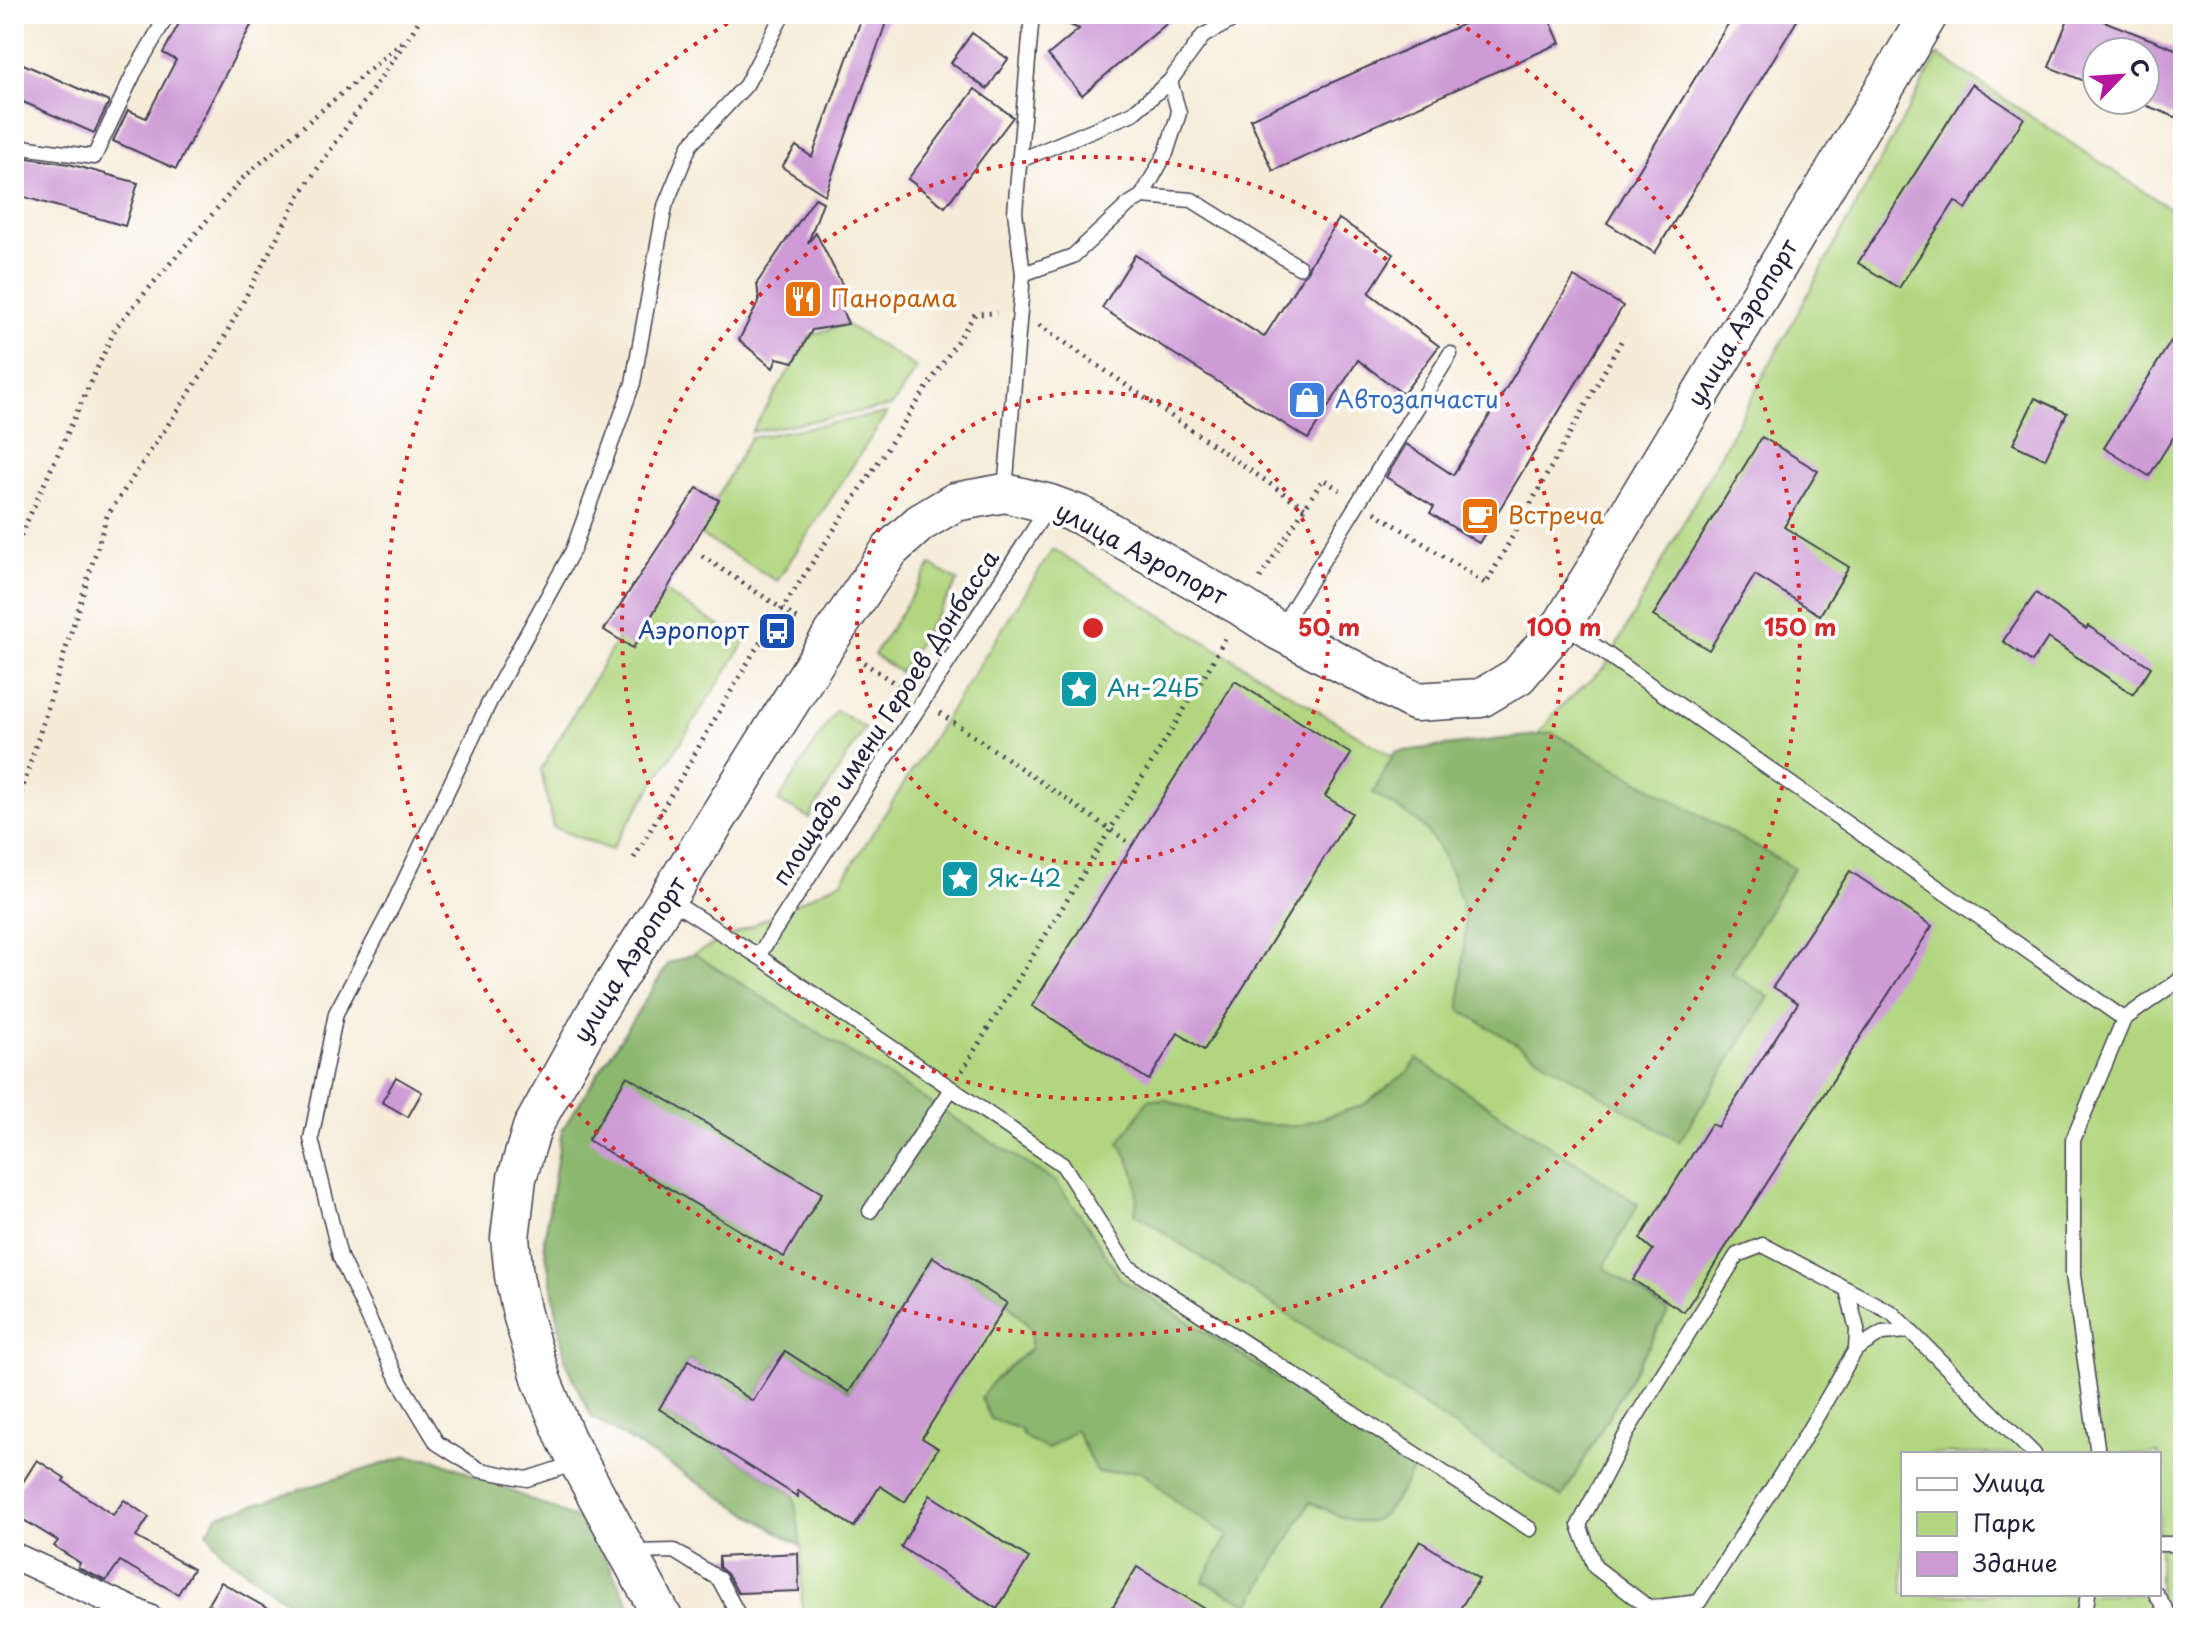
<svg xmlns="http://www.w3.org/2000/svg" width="2197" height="1632" viewBox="0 0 2197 1632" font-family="'Playpen Sans',sans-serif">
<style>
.green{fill:#b1d67f;stroke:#6a7c5d;stroke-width:2;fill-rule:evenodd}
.forest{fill:#8cb76e;stroke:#576c54;stroke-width:2}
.building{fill:#ce9bd6}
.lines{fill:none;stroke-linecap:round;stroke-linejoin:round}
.service-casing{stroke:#424052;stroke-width:17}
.minor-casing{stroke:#424052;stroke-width:29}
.secondary-casing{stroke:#424052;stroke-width:41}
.path{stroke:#424052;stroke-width:5;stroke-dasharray:2 6;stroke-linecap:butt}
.service{stroke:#fff;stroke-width:14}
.minor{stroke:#fff;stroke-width:26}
.secondary{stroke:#fff;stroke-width:38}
.ring{fill:none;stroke:#d62828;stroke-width:4;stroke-dasharray:4 8}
.labels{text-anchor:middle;stroke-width:7;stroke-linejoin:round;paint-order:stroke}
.food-label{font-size:24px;fill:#c56008;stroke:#fff;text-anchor:start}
.street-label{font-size:24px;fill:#22223b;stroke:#fff}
.shop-label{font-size:24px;fill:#366cbe;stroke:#fff;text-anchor:start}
.transit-label{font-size:24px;fill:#164399;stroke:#fff;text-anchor:end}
.culture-label{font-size:24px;fill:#0d838f;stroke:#fff;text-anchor:start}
.centre{fill:#d62828;stroke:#fff;stroke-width:4}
.ring-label{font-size:24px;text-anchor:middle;font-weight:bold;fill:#d62828;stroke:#fff;stroke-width:7;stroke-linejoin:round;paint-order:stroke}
</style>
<rect width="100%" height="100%" fill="#fff"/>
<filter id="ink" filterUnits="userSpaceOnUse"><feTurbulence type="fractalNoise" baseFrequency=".0125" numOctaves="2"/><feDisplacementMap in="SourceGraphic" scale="16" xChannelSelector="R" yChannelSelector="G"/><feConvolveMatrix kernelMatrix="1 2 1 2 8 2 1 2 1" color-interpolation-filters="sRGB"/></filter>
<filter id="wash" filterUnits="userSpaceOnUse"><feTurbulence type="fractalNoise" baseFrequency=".006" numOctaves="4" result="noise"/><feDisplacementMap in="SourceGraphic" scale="32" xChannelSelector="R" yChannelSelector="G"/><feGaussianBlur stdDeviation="1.8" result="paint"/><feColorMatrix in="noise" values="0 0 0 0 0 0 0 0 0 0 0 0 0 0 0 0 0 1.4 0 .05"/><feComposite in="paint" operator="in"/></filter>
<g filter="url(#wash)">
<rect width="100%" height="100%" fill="#f5ebd7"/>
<g class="green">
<path d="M1938,55L2183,217V1618H802L801,1546L592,1417L566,1363L544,1242L562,1130L669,963L694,954L842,881L1053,549L1400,761L1538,735L1557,710L1605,667ZM1903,1454H2159V1594H1903Z"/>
<polygon points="846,324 917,368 892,406 751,432 811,335"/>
<polygon points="887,413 777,581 697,533 750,438"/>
<polygon points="931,565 958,581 900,672 874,655"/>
<polygon points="662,590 745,642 611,850 553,827 541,770 618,638"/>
<polygon points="836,710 865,728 809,818 778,801"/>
</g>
<g class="forest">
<path d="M1553,733L1794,868L1732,973L1769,997L1679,1142L1460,1010C1460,985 1464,961 1465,936C1467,901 1442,842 1415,820C1402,810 1387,802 1373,793L1395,752Z"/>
<path d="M694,954L1056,1182L1088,1226L1120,1278L1415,1466C1402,1487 1387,1527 1358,1522C1342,1519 1325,1509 1310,1502L1250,1605L1203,1581L1228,1535L1183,1507L1141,1471L1097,1473L1076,1430L1047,1449L1023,1436L1020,1429L991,1419L981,1398L994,1380L1031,1348V1329L1007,1303L933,1258L849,1392L785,1351L753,1401L689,1360L659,1409L794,1495L801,1546L592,1417L566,1363L544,1242L562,1130L669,963Z"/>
<path d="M1417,1059L1638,1204L1604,1267L1668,1312L1562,1498L1135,1213C1140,1183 1136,1168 1119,1143L1149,1099L1167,1100L1229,1123L1297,1126L1364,1105L1411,1069Z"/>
<polygon points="408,1456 435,1459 582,1521 607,1561 637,1618 303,1618 286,1601 222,1553 207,1532 217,1516"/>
</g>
<g id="blocks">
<g class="building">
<polygon points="184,14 257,14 176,169 113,141 128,110 146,118 176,60 163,53"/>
<polygon points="863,14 889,14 825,195 782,167 796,146 812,157"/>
<polygon points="1047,14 1178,14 1082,95 1048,55 1079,29"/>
<polygon points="1486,14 1547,14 1560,43 1273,171 1250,119"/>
<polygon points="1734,14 1801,14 1655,253 1607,223"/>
<polygon points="2070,14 2086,14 2183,52 2183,120 2145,105 2145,52 2097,52 2097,86 2049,67"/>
<polygon points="972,33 1008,59 987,89 951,63"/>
<polygon points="14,60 109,102 94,133 14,98"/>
<polygon points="1972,84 2024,118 1966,209 1955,201 1899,288 1858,263"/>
<polygon points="975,89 1013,117 945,207 908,179"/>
<polygon points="14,156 69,164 138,183 125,226 14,194"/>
<polygon points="815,198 823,202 808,243 816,233 849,298 840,305 848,324 812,330 794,362 777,358 773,368 739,340 759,301 757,283"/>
<polygon points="1339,219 1394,254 1369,293 1439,346 1403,394 1358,360 1308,439 1102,308 1135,255 1264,337 1303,276 1307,273 1309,266"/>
<polygon points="1574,277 1623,306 1479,543 1430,513 1434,507 1386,477 1406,444 1453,475"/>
<polygon points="2183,322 2183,422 2149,476 2104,448"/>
<polygon points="2035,398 2067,413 2045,459 2013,444"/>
<polygon points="1762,437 1818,471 1784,527 1849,567 1820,615 1755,575 1709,650 1653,616"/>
<polygon points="697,488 719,500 633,648 604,630"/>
<polygon points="2036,593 2086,629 2088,626 2151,667 2133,694 2048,638 2032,662 2003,641"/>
<polygon points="1235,681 1351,754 1325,796 1352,813 1204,1050 1178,1033 1149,1080 1032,1006"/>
<polygon points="1850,871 1932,926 1684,1312 1633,1280 1653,1250 1640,1239 1711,1124 1718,1127 1798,1003 1773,987"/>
<polygon points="627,1076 822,1193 784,1257 588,1140"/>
<polygon points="396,1077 422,1092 408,1117 382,1102"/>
<polygon points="933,1257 1007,1303 922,1438 938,1448 905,1502 880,1486 854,1527 798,1491 798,1497 659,1409 689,1360 753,1401 785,1351 849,1392"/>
<polygon points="37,1460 65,1478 63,1481 113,1515 124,1500 149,1517 136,1537 193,1569 178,1594 120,1561 106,1581 78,1568 80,1563 54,1546 58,1541 14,1514 14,1496"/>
<polygon points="930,1495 1029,1558 997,1609 901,1547"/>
<polygon points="1420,1541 1479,1579 1454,1618 1372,1618"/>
<polygon points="798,1553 799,1591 738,1593 727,1574 719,1567 719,1557"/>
<polygon points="1137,1567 1220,1618 1106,1618"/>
<polygon points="221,1582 284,1618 232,1618 208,1604"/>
</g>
</g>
</g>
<g filter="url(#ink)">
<use href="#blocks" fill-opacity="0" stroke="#424052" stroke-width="2"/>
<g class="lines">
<g class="service-casing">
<g id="service">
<polyline points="15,146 94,157 134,73 168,14"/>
<polyline points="1018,161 1133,113 1170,81 1203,36 1243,14"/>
<polyline points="1142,196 1166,153 1179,113 1170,81"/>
<polyline points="1023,274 1073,256 1129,204 1142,196 1192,200 1299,267"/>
<polyline points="1005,491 1023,274 1015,212 1032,14"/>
<polyline points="1564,624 2124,1019 2183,977"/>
<polyline points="1279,631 1450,354"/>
<polyline points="668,899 758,956 1063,1165 1127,1266 1530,1529"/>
<polyline points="758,956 1049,506"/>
<polyline points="870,1211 951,1089"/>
<polyline points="1847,1290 1857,1329 1856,1349 1800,1445 1699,1602 1649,1608 1595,1567 1579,1525 1631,1425 1737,1255 1763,1245 1892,1313 2034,1454"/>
<polyline points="1856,1349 1882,1333 1909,1331"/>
<polyline points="2098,1454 2073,1275 2073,1140 2124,1019"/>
<polyline points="576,1463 527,1479 480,1470 437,1443 394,1372 340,1257 311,1139 336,1013 392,907 489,703 573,550 633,383 665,206 690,145 746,85 783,14"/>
<polyline points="2159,1544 2183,1544"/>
<polyline points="632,1552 674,1551 719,1579 740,1618"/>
<polyline points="2156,1594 2171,1618"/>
<polyline points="2084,1618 2088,1594"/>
</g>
</g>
<g class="minor-casing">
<polyline id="minor" points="14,1556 149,1618"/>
</g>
<g class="secondary-casing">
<polyline id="secondary" points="663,1618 566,1439 542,1381 522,1314 514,1276 510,1238 517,1178 532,1128 595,1014 829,640 890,550 920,523 955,502 1005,493 1050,504 1080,515 1242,607 1279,631 1416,702 1481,698 1518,676 1563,623 1929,14"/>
</g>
<g class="path">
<polyline points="1039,325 1305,508"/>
<polyline points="1375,512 1486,584 1624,336"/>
<polyline points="14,550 116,327 243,178 404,40"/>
<polyline points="702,556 802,622"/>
<polyline points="1260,578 1323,479 1340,490"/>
<polyline points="857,658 905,690"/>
<polyline points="940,713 1133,845"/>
<polyline points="14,816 107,516 216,353 300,194 411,34 423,14"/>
<polyline points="634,858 754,652 975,314 997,313"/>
<polyline points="962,1071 1204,677 1227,635"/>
</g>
<use href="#service" class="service"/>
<use href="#minor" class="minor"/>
<use href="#secondary" class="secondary"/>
</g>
</g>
<g class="ring">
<circle cx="1093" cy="628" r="236"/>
<circle cx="1093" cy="628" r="471"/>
<path d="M1446 16A707 707 0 1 1 740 16"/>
</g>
<defs>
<g id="restaurant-square" transform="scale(2)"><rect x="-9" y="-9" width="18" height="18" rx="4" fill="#e8710a" stroke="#fff"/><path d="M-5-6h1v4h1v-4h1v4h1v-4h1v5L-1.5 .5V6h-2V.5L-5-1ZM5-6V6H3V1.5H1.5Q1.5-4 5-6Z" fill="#fff"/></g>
<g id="shop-square" transform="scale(2)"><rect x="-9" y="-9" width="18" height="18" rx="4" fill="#3f7fe0" stroke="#fff"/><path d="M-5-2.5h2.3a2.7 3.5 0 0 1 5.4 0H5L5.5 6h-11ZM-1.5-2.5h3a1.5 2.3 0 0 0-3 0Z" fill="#fff"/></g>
<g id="cafe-square" transform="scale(2)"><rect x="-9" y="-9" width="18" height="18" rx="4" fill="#e8710a" stroke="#fff"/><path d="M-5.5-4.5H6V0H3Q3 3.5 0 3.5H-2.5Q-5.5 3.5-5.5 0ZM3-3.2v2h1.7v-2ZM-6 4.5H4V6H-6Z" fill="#fff"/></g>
<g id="bus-square" transform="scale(2)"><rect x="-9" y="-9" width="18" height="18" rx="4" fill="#1a4fb4" stroke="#fff"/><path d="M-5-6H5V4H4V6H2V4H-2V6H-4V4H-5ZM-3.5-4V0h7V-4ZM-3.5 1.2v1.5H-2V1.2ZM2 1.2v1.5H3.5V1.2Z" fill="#fff"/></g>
<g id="sight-square" transform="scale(2)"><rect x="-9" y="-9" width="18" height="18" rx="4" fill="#0f9aa8" stroke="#fff"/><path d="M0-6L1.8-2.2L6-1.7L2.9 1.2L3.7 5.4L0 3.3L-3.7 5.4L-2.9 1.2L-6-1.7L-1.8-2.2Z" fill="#fff"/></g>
</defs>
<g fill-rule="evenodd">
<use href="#restaurant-square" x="803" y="299"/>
<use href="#shop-square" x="1307" y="400"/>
<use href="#cafe-square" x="1480" y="516"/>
<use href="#bus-square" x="777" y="631"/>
<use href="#sight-square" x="1079" y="689"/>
<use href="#sight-square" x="960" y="879"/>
</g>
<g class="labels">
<g class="food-label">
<text x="831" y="307">Панорама</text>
<text x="1508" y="524">Встреча</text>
</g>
<g class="street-label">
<text transform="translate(1743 323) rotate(-59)" y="8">улица Аэропорт</text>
<text transform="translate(1141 554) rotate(28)" y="8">улица Аэропорт</text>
<text transform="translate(886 718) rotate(-57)" y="8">площадь имени Героев Донбасса</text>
<text transform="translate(630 960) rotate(-58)" y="8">улица Аэропорт</text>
</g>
<g class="shop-label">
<text x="1335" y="408">Автозапчасти</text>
</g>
<g class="transit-label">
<text x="749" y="639">Аэропорт</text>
</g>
<g class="culture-label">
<text x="1107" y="697">Ан-24Б</text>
<text x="988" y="887">Як-42</text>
</g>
</g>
<circle cx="1093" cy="628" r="12" class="centre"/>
<g class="ring-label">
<text x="1329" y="636">50 m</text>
<text x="1564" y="636">100 m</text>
<text x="1800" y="636">150 m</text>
</g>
<rect width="2197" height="1632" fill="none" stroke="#fff" stroke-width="48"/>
<rect x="1901" y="1452" width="260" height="144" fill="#ffffff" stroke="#a7a7b1" stroke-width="2"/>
<rect x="1917" y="1478" width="40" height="12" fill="#ffffff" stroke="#a7a7b1" stroke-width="2"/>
<text x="1973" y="1492" font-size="24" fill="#22223b">Улица</text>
<rect x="1917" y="1512" width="40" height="24" fill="#b1d67f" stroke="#a7a7b1" stroke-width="2"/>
<text x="1973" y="1532" font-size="24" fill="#22223b">Парк</text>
<rect x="1917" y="1552" width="40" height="24" fill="#ce9bd6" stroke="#a7a7b1" stroke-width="2"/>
<text x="1973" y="1572" font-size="24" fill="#22223b">Здание</text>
<g transform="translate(2121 76) rotate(65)"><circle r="38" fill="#ffffff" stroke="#a7a7b1" stroke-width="2"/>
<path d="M0-6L14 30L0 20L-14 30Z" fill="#b5179e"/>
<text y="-12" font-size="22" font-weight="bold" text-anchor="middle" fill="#22223b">С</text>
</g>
</svg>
